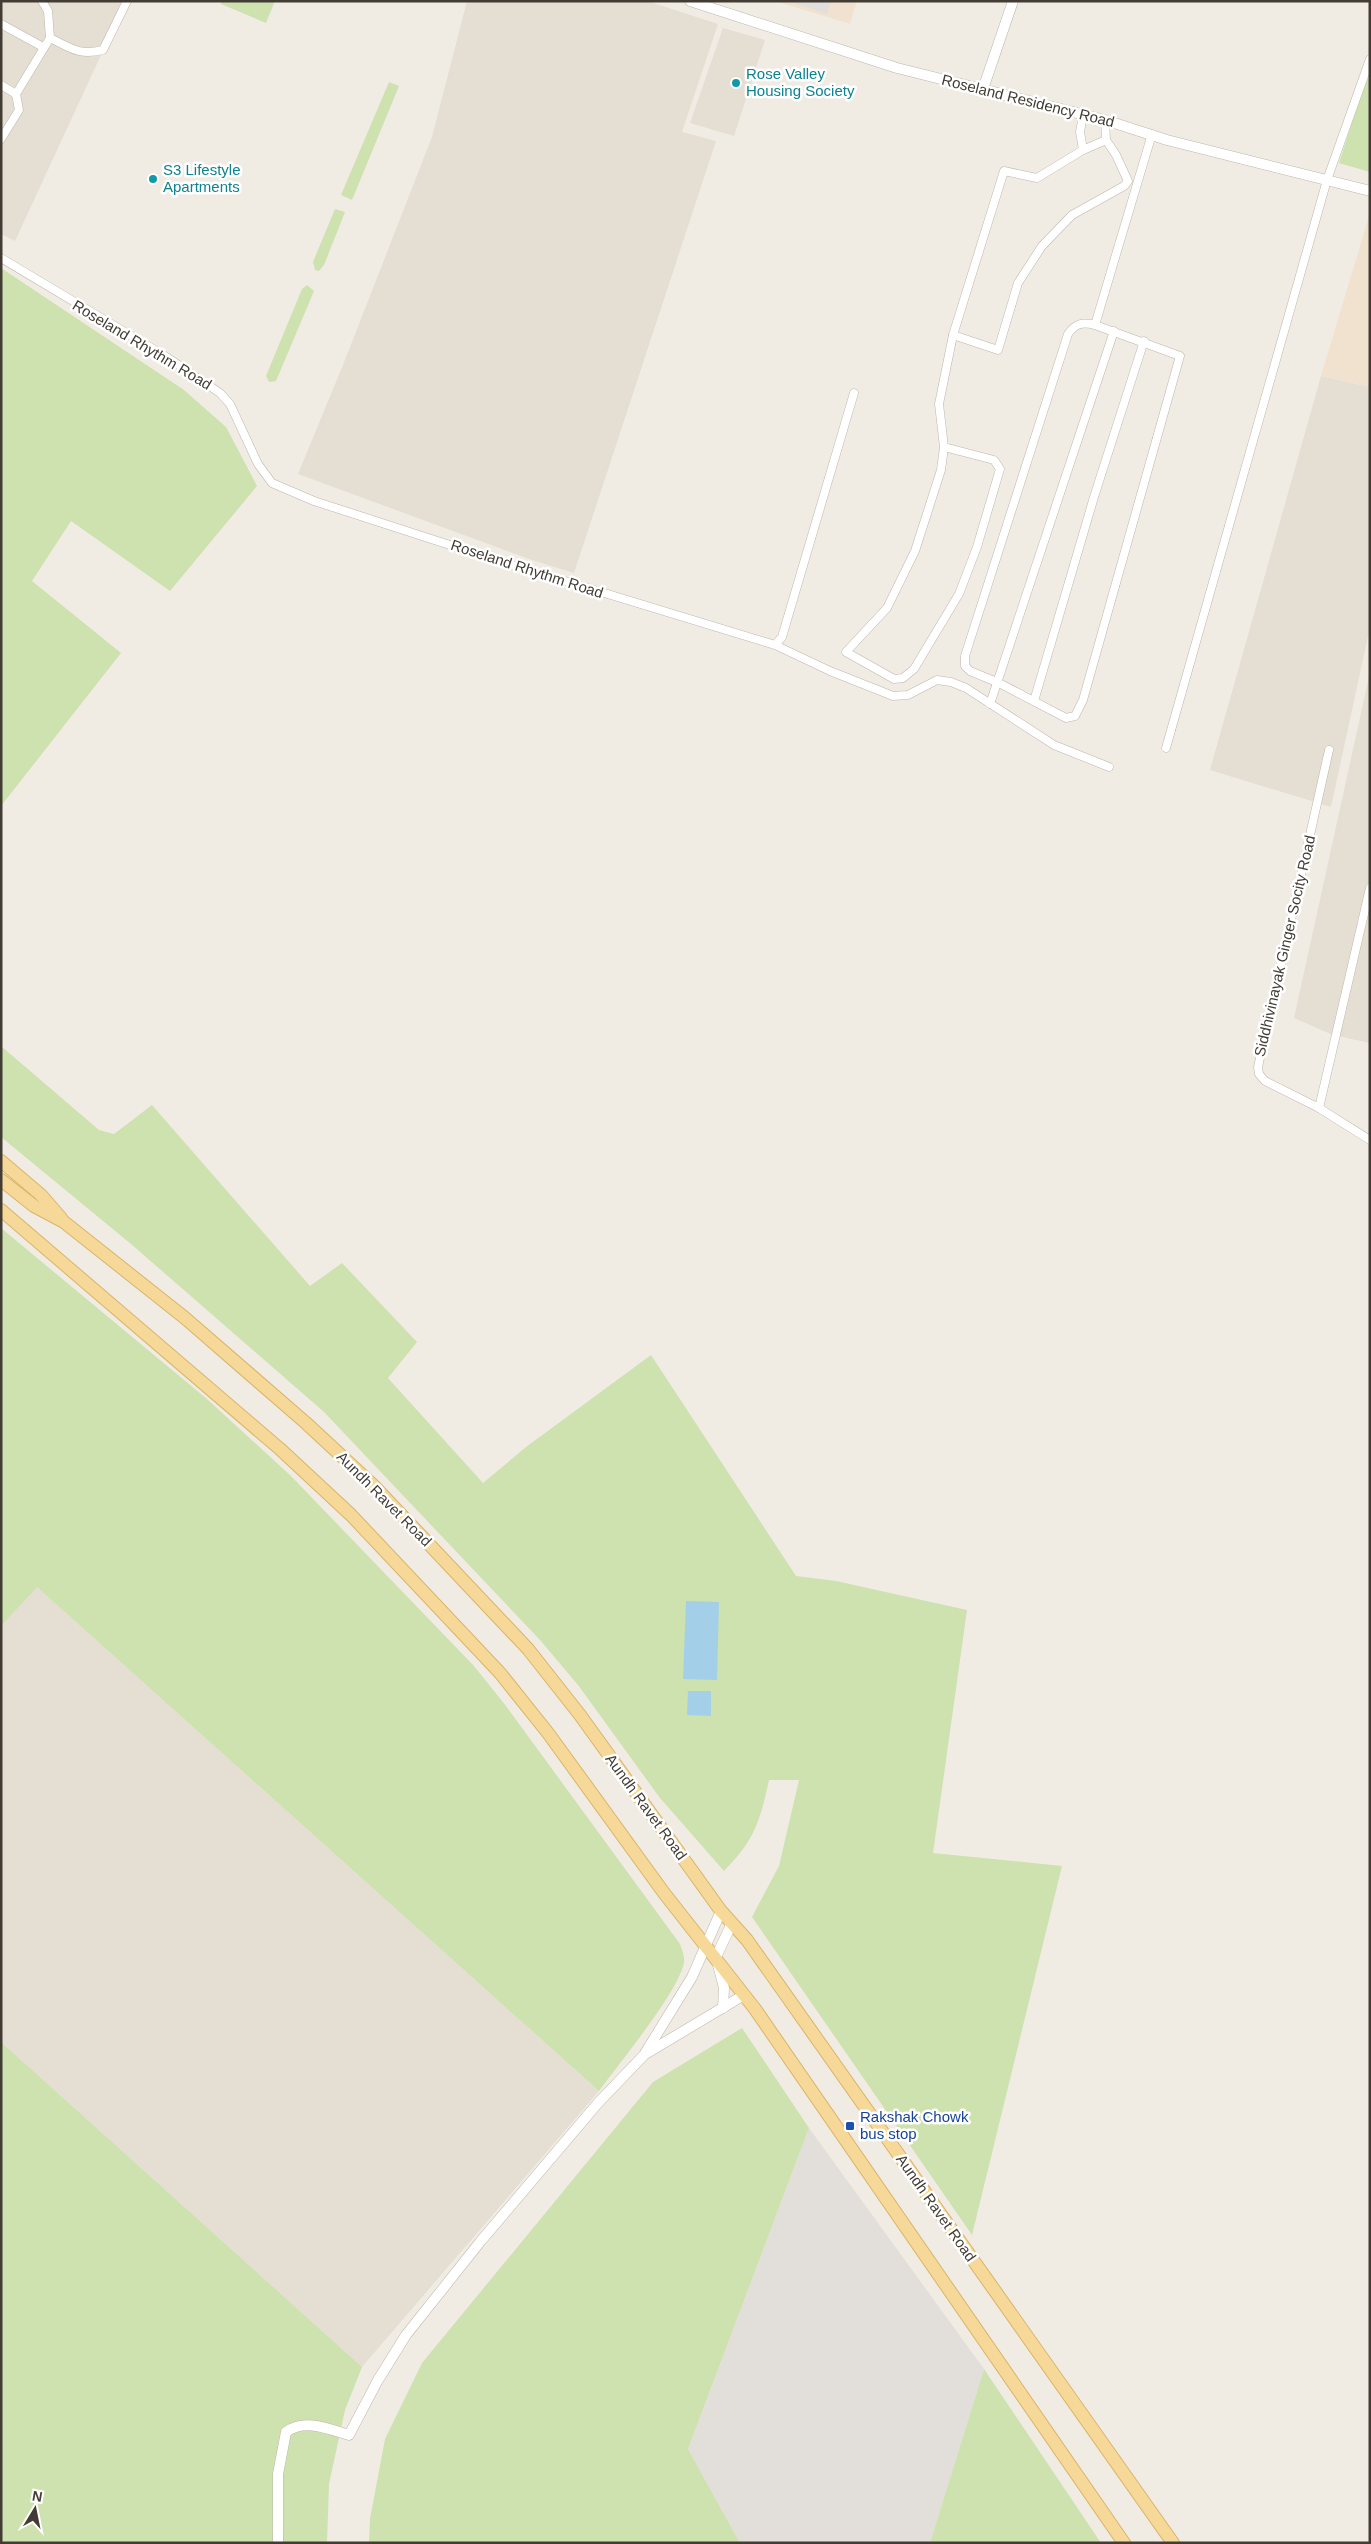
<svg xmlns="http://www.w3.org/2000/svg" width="1371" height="2544" viewBox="0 0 1371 2544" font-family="Helvetica,sans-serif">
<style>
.residential{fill:#e4ded3}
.commercial{fill:#f1e2d0}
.industrial{fill:#e2ded9}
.green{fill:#cde2af}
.parking{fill:#e1dfdc}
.water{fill:#a4cfe9}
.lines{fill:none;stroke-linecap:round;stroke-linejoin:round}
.minor-casing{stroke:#beb6ab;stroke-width:9}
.tertiary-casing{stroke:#beb6ab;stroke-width:11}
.primary-casing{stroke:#d9b469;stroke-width:14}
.minor{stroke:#fff;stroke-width:8}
.tertiary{stroke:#fff;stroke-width:10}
.primary{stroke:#f6d898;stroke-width:12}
.culture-dot{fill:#0f9aa8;stroke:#fff;stroke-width:2}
.transit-dot{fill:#1a4fb4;stroke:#fff;stroke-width:2}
.labels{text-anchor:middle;stroke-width:5;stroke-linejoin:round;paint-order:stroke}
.culture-label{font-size:15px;fill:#0d838f;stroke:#fff;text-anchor:start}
.street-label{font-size:15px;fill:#423c35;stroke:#fff}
.transit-label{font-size:15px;fill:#164399;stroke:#fff;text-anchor:start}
</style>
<rect width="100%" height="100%" fill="#f0ece4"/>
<g class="residential">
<polygon points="1,1 126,1 15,241 1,234"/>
<polygon points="467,1 647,1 718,24 682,132 716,141 574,573 532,560 298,474 343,365 432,137"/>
<polygon points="723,28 765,40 734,136 690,123"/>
<polygon points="1321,376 1370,387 1370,627 1331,807 1210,770"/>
<polygon points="1370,672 1370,1043 1333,1035 1294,1018"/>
<polygon points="36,1586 599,2091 362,2367 1,2042 1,1626"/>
</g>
<g class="commercial">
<polygon points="775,1 857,1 850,24"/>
<polygon points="1370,213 1370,387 1321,376"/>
</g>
<polygon class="industrial" points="809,2128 984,2369 930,2543 740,2543 688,2449"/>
<g class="green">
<polygon points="222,1 275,1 266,23 221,4"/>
<polygon points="1366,79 1370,80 1370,172 1339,163"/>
<polygon points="389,82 399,86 352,200 341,195"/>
<polygon points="335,209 345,212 324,265 319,271 315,270 313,262"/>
<polygon points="1,268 184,390 226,427 257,486 170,591 71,521 32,581 121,653 1,806"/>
<polygon points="307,285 314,291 276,381 269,382 266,376 302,289"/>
<path d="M1,1046L99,1130L114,1134L152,1105L310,1286L342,1263L417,1342L388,1378L483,1483L526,1447L651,1355L796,1576L836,1581L967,1610L933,1853L1062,1866L972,2235L752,1917L779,1866L799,1780H769C760,1821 755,1840 724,1871L660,1798L578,1685L540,1640L324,1412L131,1244L1,1137Z"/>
<path d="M1,1228L207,1399L291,1476L474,1666L506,1706L680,1944C682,1950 685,1957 684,1963C677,1994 620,2062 599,2091L37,1587L1,1626Z"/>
<polygon points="742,2028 809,2128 688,2449 740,2543 369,2543 370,2519 385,2439 422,2363 653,2082"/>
<polygon points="1,2042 362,2367 345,2410 329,2484 327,2543 1,2543"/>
<polygon points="984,2369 1101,2543 930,2543"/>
</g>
<polygon class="parking" points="787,1 831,1 827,14"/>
<g class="water">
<polygon points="686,1601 719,1602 717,1680 683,1679"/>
<polygon points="688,1691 711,1691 711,1716 687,1715"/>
</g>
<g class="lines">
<g class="minor-casing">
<g id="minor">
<polyline points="1,24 43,47"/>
<path d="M50,38C71,48 79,56 103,50L127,1"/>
<polyline points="1,85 16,94"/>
<polyline points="1,139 19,110 16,94 50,38 48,11 42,1"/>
<polyline points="1083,150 1106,140"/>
<polyline points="1,258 165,356 220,393 230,404 258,464 272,483 314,501 496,560 775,645 830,671 893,696 908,695 937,680 951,682 966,688 1054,745 1109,767"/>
<path d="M1095,325C1082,322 1076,323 1068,334L965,656V666L970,671L999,683L1066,718L1075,716L1083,700L1180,356L1095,325L1152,134"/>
<polyline points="953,335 998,350 1018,283 1042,246 1072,215 1124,186 1128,181 1116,155 1106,140 1105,120"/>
<polyline points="944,447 994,460 1000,469 977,547 959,594 914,669 903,678 894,679 846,652 887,608 915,551 941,470 944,447 939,404 953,335 1004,171 1037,178 1083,150 1080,132 1083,115"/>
<polyline points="775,645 782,637 854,393"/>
<polyline points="1034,701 1094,497 1144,341"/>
<polyline points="990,704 1114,331"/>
<polyline points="1166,748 1327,180 1370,59"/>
<polyline points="1329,750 1258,1067 1259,1074 1265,1081 1319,1108 1370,1140"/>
<polyline points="1319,1108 1370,888"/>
</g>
</g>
<g class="tertiary-casing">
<g id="tertiary">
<polyline points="690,1 897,68 1105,120 1167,140 1370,191"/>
<polyline points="983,89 1013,1"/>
<polyline points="723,2008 724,1988 716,1957 732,1923"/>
<polyline points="647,2053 744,1995"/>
<path d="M278,2543V2474L286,2432C304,2418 329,2429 349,2435L378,2380L406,2335L480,2242L598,2103L644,2055L692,1977L721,1911"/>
</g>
</g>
<g class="primary-casing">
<g id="primary">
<polyline points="1,1161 41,1195 61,1218"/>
<polyline points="1,1180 34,1206 64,1222 185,1318 306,1423 376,1488 528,1649 580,1715 721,1911 747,1940 1173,2543"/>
<polyline points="1,1210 280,1449 351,1515 500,1673 548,1733 664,1893 755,2009 1124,2543"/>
</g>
</g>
<use href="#minor" class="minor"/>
<use href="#tertiary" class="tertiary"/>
<use href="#primary" class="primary"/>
</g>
<g class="culture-dot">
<circle cx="736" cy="83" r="5"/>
<circle cx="153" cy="179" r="5"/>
</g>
<rect class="transit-dot" x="845" y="2121" width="10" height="10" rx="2.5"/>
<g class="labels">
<g class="culture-label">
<text x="746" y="79">Rose Valley<tspan x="746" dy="17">Housing Society</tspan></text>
<text x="163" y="175">S3 Lifestyle<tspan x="163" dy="17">Apartments</tspan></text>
</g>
<g class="street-label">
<text transform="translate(1028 101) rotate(14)" y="5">Roseland Residency Road</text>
<text transform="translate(142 345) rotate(31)" y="5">Roseland Rhythm Road</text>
<text transform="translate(527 569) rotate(18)" y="5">Roseland Rhythm Road</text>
<text transform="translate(1285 946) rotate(-77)" y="5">Siddhivinayak Ginger Socity Road</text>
<text transform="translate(384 1499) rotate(45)" y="5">Aundh Ravet Road</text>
<text transform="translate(646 1807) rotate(54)" y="5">Aundh Ravet Road</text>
<text transform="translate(936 2208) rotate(55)" y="5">Aundh Ravet Road</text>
</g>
<g class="transit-label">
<text x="860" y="2122">Rakshak Chowk<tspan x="860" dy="17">bus stop</tspan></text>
</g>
</g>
<rect width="1371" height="2544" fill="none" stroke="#423c35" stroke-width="5"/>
<g transform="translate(35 2509) rotate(10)" stroke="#ffffff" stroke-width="4" paint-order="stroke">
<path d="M0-4L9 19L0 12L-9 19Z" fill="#423c35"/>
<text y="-8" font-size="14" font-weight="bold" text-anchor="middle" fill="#423c35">N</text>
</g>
</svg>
